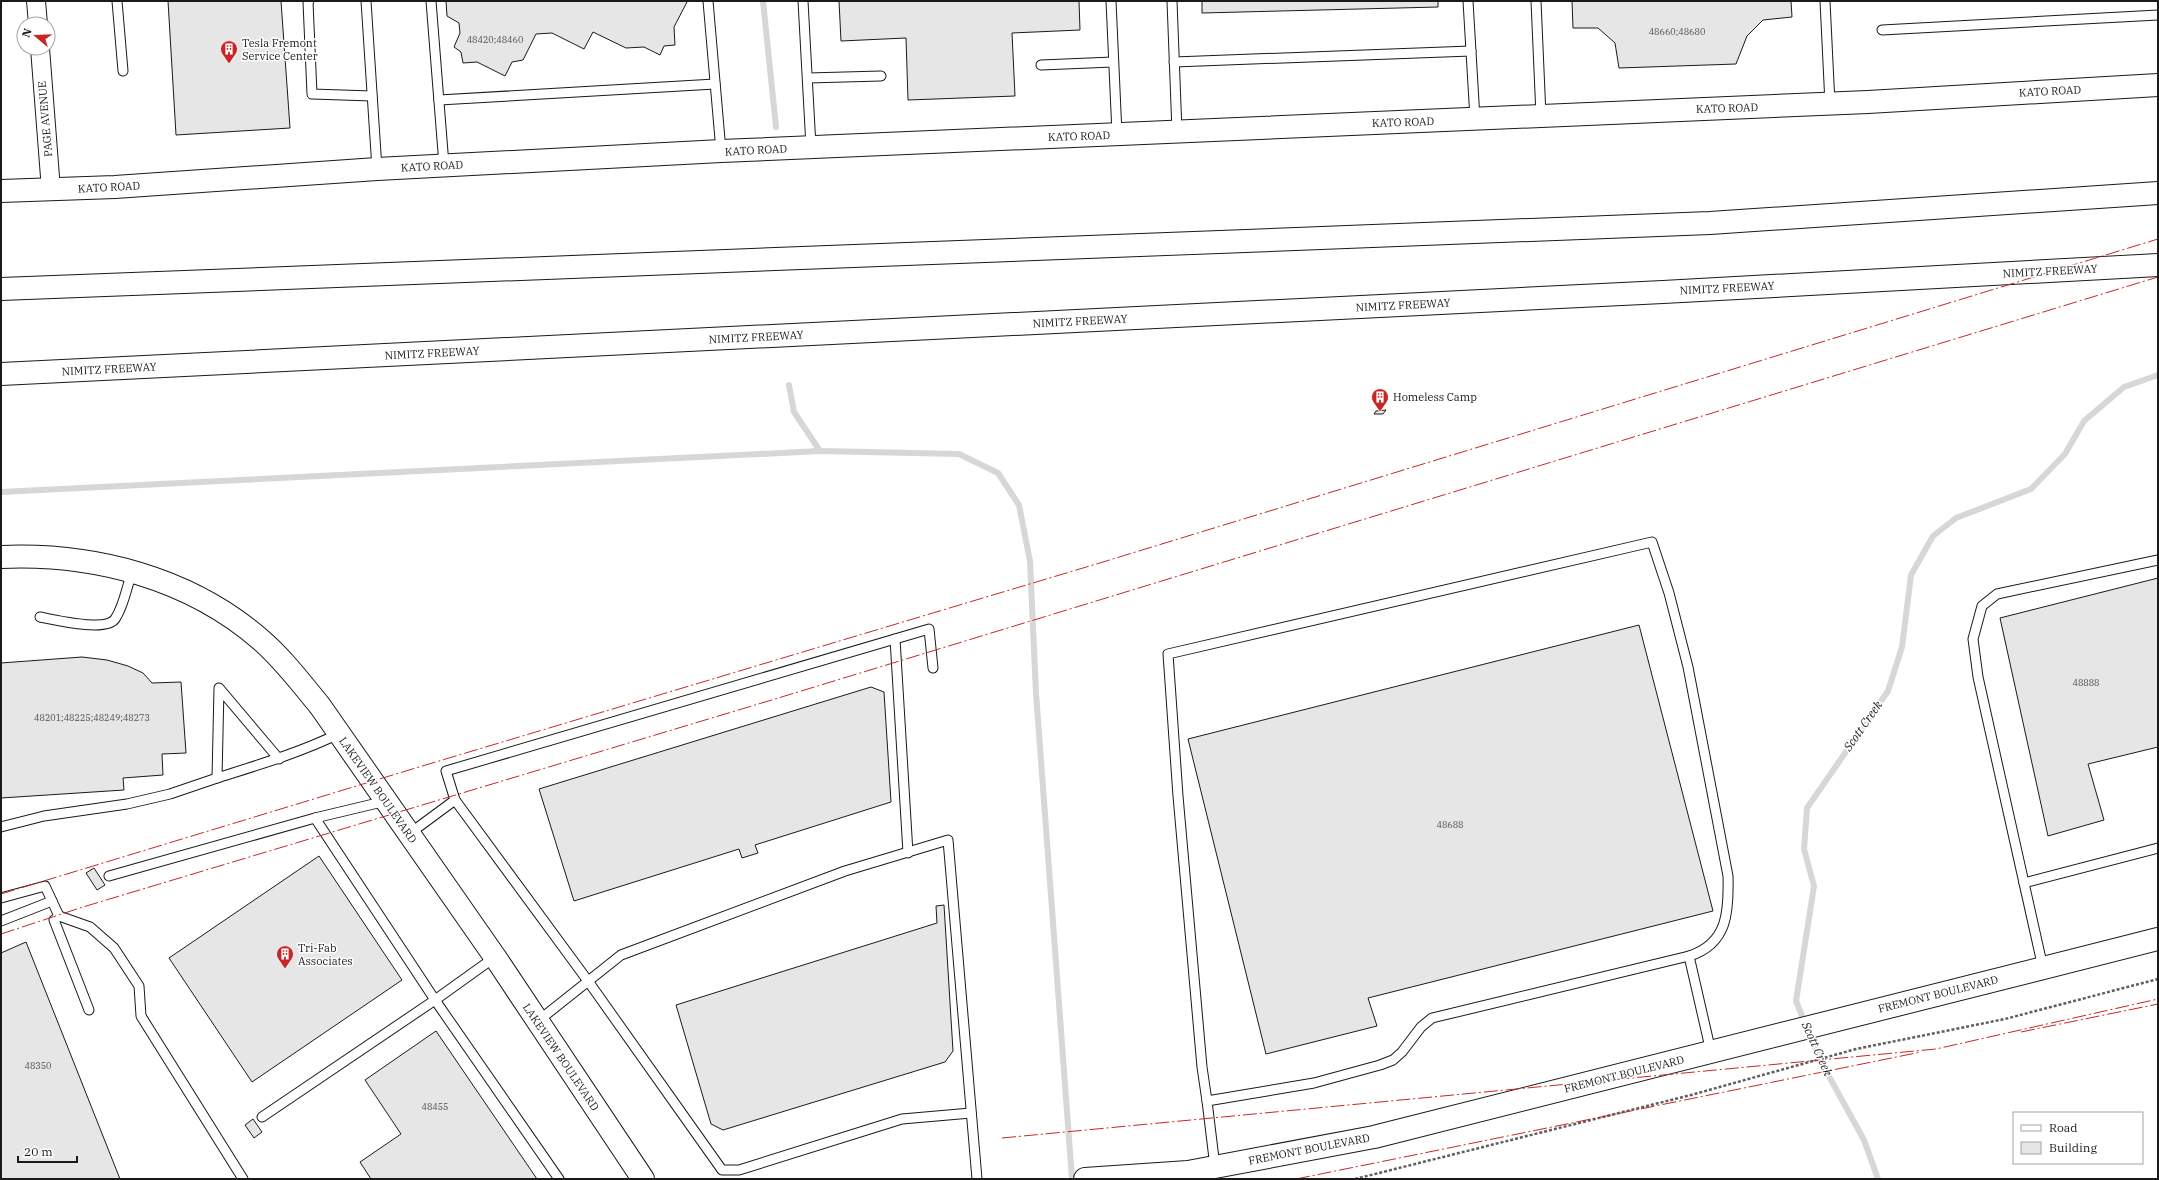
<svg xmlns="http://www.w3.org/2000/svg" width="2159" height="1180" viewBox="0 0 2159 1180" font-family="'IBM Plex Serif',serif">
<style>
.lines{fill:none;stroke-linecap:round;stroke-linejoin:round}
.stream{stroke:#d7d7d7;stroke-width:6}
.building{fill:#e6e6e6;stroke:#1a1a1a}
.lane-casing{stroke:#1a1a1a;stroke-width:11}
.street-casing{stroke:#1a1a1a;stroke-width:20}
.secondary-casing{stroke:#1a1a1a;stroke-width:24}
.highway-casing{stroke:#1a1a1a;stroke-width:24}
.path{stroke:#5f5f5f;stroke-width:2.5;stroke-dasharray:3 2;stroke-linecap:butt}
.lane{stroke:#fff;stroke-width:9}
.street{stroke:#fff;stroke-width:18}
.secondary{stroke:#fff;stroke-width:22}
.highway{stroke:#fff;stroke-width:22}
.power{stroke:#c62828;stroke-width:1;stroke-dasharray:14 3 2 3;stroke-linecap:butt}
.labels{text-anchor:middle;stroke-width:3;stroke-linejoin:round;paint-order:stroke}
.number-label{font-size:9px;fill:#4d4d4d}
.poi-label{font-size:11px;fill:#1a1a1a;stroke:#fff;text-anchor:start}
.street-label{font-size:11px;fill:#1a1a1a;stroke:#fff}
.water-label{font-size:12px;font-style:italic;fill:#1a1a1a;stroke:#fff}
</style>
<rect width="100%" height="100%" fill="#fff"/>
<g class="lines">
<g class="stream">
<polyline points="763,1 776,127"/>
<polyline points="789,385 794,412 820,451"/>
<polyline points="1,492 820,451 959,454 998,473 1019,505 1030,561 1036,693 1072,1179"/>
<polyline points="1878,1179 1864,1140 1820,1060 1796,1001 1814,886 1804,849 1807,808 1888,691 1902,647 1911,575 1933,536 1956,518 2031,489 2065,454 2084,421 2124,387 2158,375"/>
</g>
</g>
<g class="building">
<polygon points="168,1 281,1 290,128 176,135"/>
<polygon points="446,1 685,1 687,2 674,27 675,45 664,46 660,55 644,47 626,48 593,32 584,49 552,33 536,34 523,60 512,62 505,76 477,62 463,63 461,52 454,47 460,33 459,23 447,16"/>
<polygon points="839,1 1079,1 1080,30 1012,33 1015,96 908,100 906,38 841,41"/>
<polygon points="1202,1 1438,1 1438,7 1202,13"/>
<polygon points="1572,1 1791,1 1792,17 1763,20 1747,36 1736,64 1619,68 1615,43 1598,28 1573,28"/>
<polygon points="1386,410 1383,414 1374,414 1376,411"/>
<polygon points="2158,578 2158,747 2088,764 2104,820 2048,836 2000,618"/>
<polygon points="1639,625 1713,911 1368,998 1377,1026 1266,1054 1188,739"/>
<polygon points="82,657 107,660 128,666 143,673 152,683 181,682 186,753 162,754 163,775 123,778 124,790 1,798 1,663"/>
<polygon points="871,687 884,692 891,802 755,845 758,853 742,858 739,849 574,901 539,789"/>
<polygon points="319,856 402,980 252,1082 169,958"/>
<polygon points="94,868 105,885 97,890 86,873"/>
<polygon points="944,905 953,1051 945,1062 723,1130 711,1124 676,1005 937,923 936,906"/>
<polygon points="26,942 120,1179 1,1179 1,953"/>
<polygon points="436,1031 537,1179 371,1179 360,1162 401,1134 365,1080"/>
<polygon points="253,1119 262,1132 254,1138 245,1125"/>
</g>
<g class="lines">
<g class="lane-casing">
<g id="lane">
<polyline points="117,1 123,71"/>
<polyline points="309,1 308,2 312,94 372,96"/>
<polyline points="366,1 377,169"/>
<polyline points="431,1 444,165"/>
<polyline points="708,1 721,151"/>
<polyline points="803,1 811,147"/>
<polyline points="1111,1 1117,134"/>
<polyline points="1172,1 1177,132"/>
<polyline points="1468,1 1475,119"/>
<polyline points="1536,1 1541,116"/>
<polyline points="1825,1 1830,104"/>
<polyline points="1882,30 2158,15"/>
<polyline points="1174,62 1471,51"/>
<polyline points="1041,65 1113,62"/>
<polyline points="808,78 881,76"/>
<polyline points="439,100 715,84"/>
<path d="M40,617C56,620 106,632 115,619C124,606 127,586 132,572"/>
<polyline points="895,639 908,853"/>
<path d="M279,759L219,688L217,778C258,765 299,753 338,734"/>
<polyline points="455,800 446,771 929,629 933,668"/>
<polyline points="315,818 386,801"/>
<polyline points="1,827 44,816 127,804 170,794 217,778"/>
<polyline points="409,834 455,800 588,981 722,1170 739,1170 902,1119 971,1113"/>
<polyline points="109,876 315,818 435,1000 495,957"/>
<polyline points="2024,883 2158,848"/>
<polyline points="1,898 45,886 59,916 90,927 114,948 139,986 141,1016 243,1179"/>
<polyline points="59,916 54,920 89,1010"/>
<polyline points="1,921 52,901"/>
<polyline points="2043,968 1978,677 1973,639 1982,606 1997,594 2158,560"/>
<polyline points="538,1021 621,955 845,871 948,840 977,1179"/>
<path d="M1207,1101L1202,1067L1178,796L1168,654L1652,542L1669,593L1688,667L1728,876C1729,911 1728,944 1689,956"/>
<polyline points="262,1117 435,1000 559,1179"/>
<polyline points="1215,1167 1207,1101 1314,1083 1380,1065 1393,1060 1402,1052 1421,1027 1432,1018 1689,956 1711,1052"/>
</g>
</g>
<g class="street-casing">
<g id="street">
<polyline points="36,1 38,24"/>
<polyline points="40,48 51,190"/>
</g>
</g>
<g class="secondary-casing">
<g id="secondary">
<polyline points="1,191 115,187 377,169 721,151 1868,102 2158,85"/>
<path d="M1,557C94,553 190,578 261,640C283,659 301,683 320,706L495,957L643,1179"/>
<polyline points="1085,1179 1188,1172 1374,1137 2158,939"/>
</g>
</g>
<g class="highway-casing">
<g id="highway">
<polyline points="1,289 1710,223 2158,193"/>
<polyline points="1,374 1663,292 2158,265"/>
</g>
</g>
<polyline class="path" points="1355,1179 1691,1095 1856,1049 2005,1019 2158,979"/>
<use href="#lane" class="lane"/>
<use href="#street" class="street"/>
<use href="#secondary" class="secondary"/>
<use href="#highway" class="highway"/>
<g class="power">
<polyline points="1,894 419,767 1103,562 2158,239"/>
<polyline points="1,934 83,907 775,699 2158,277"/>
<polyline points="2021,1032 2158,1004"/>
<polyline points="1002,1138 1936,1049 2158,999"/>
<polyline points="1296,1179 1921,1052"/>
</g>
</g>
<defs>
<g id="building-pin" transform="scale(0.9)"><path d="M0 17L-7.5 6A9.5 9.5 0 1 1 7.5 6Z" fill="#c62828" stroke="#fff"/><path d="M-4-6H4V6H1V3H-1V6H-4ZM-2.5-4.3h1.7v1.8h-1.7ZM.8-4.3h1.7v1.8H.8ZM-2.5-1h1.7V.8h-1.7ZM.8-1h1.7V.8H.8Z" fill="#fff"/></g>
</defs>
<g fill-rule="evenodd">
<use href="#building-pin" x="229" y="49"/>
<use href="#building-pin" x="1380" y="397"/>
<use href="#building-pin" x="285" y="954"/>
</g>
<g class="labels">
<g class="number-label">
<text x="1677" y="35">48660;48680</text>
<text x="495" y="43">48420;48460</text>
<text x="2086" y="686">48888</text>
<text x="92" y="721">48201;48225;48249;48273</text>
<text x="1450" y="828">48688</text>
<text x="38" y="1069">48350</text>
<text x="435" y="1110">48455</text>
</g>
<g class="poi-label">
<text x="242" y="47">Tesla Fremont<tspan x="242" dy="13">Service Center</tspan></text>
<text x="1393" y="401">Homeless Camp</text>
<text x="298" y="952">Tri-Fab<tspan x="298" dy="13">Associates</tspan></text>
</g>
<g class="street-label">
<text transform="translate(2050 91) rotate(-3)" y="4">KATO ROAD</text>
<text transform="translate(1727 108) rotate(-2)" y="4">KATO ROAD</text>
<text transform="translate(45 119) rotate(-95)" y="4">PAGE AVENUE</text>
<text transform="translate(1403 122) rotate(-2)" y="4">KATO ROAD</text>
<text transform="translate(1079 136) rotate(-2)" y="4">KATO ROAD</text>
<text transform="translate(756 150) rotate(-3)" y="4">KATO ROAD</text>
<text transform="translate(432 166) rotate(-3)" y="4">KATO ROAD</text>
<text transform="translate(109 187) rotate(-3)" y="4">KATO ROAD</text>
<text transform="translate(2050 271) rotate(-3)" y="4">NIMITZ FREEWAY</text>
<text transform="translate(1727 288) rotate(-3)" y="4">NIMITZ FREEWAY</text>
<text transform="translate(1403 305) rotate(-3)" y="4">NIMITZ FREEWAY</text>
<text transform="translate(1080 321) rotate(-3)" y="4">NIMITZ FREEWAY</text>
<text transform="translate(756 337) rotate(-3)" y="4">NIMITZ FREEWAY</text>
<text transform="translate(432 353) rotate(-3)" y="4">NIMITZ FREEWAY</text>
<text transform="translate(109 369) rotate(-3)" y="4">NIMITZ FREEWAY</text>
<text transform="translate(378 790) rotate(55)" y="4">LAKEVIEW BOULEVARD</text>
<text transform="translate(1938 994) rotate(-14)" y="4">FREMONT BOULEVARD</text>
<text transform="translate(561 1057) rotate(56)" y="4">LAKEVIEW BOULEVARD</text>
<text transform="translate(1624 1074) rotate(-14)" y="4">FREMONT BOULEVARD</text>
<text transform="translate(1309 1149) rotate(-11)" y="4">FREMONT BOULEVARD</text>
</g>
<g class="water-label">
<text transform="translate(1863 726) rotate(-55)" y="4">Scott Creek</text>
<text transform="translate(1817 1049) rotate(66)" y="4">Scott Creek</text>
</g>
</g>
<rect width="2159" height="1180" fill="none" stroke="#1a1a1a" stroke-width="4"/>
<rect x="2013" y="1112" width="130" height="52" fill="#ffffff" stroke="#a3a3a3"/>
<rect x="2021" y="1125" width="20" height="6" fill="#ffffff" stroke="#a3a3a3"/>
<text x="2049" y="1132" font-size="12" fill="#1a1a1a">Road</text>
<rect x="2021" y="1142" width="20" height="12" fill="#e6e6e6" stroke="#a3a3a3"/>
<text x="2049" y="1152" font-size="12" fill="#1a1a1a">Building</text>
<g transform="translate(36 36) rotate(289)"><circle r="19" fill="#ffffff" stroke="#a3a3a3"/>
<path d="M0-3L7 15L0 10L-7 15Z" fill="#c62828"/>
<text y="-6" font-size="11" font-weight="bold" text-anchor="middle" fill="#1a1a1a">N</text>
</g>
<path d="M18 1156v6h59v-6" fill="none" stroke="#1a1a1a" stroke-width="2"/>
<text x="24" y="1156" font-size="12" fill="#1a1a1a" stroke="#ffffff" stroke-width="3" paint-order="stroke">20 m</text>
</svg>
